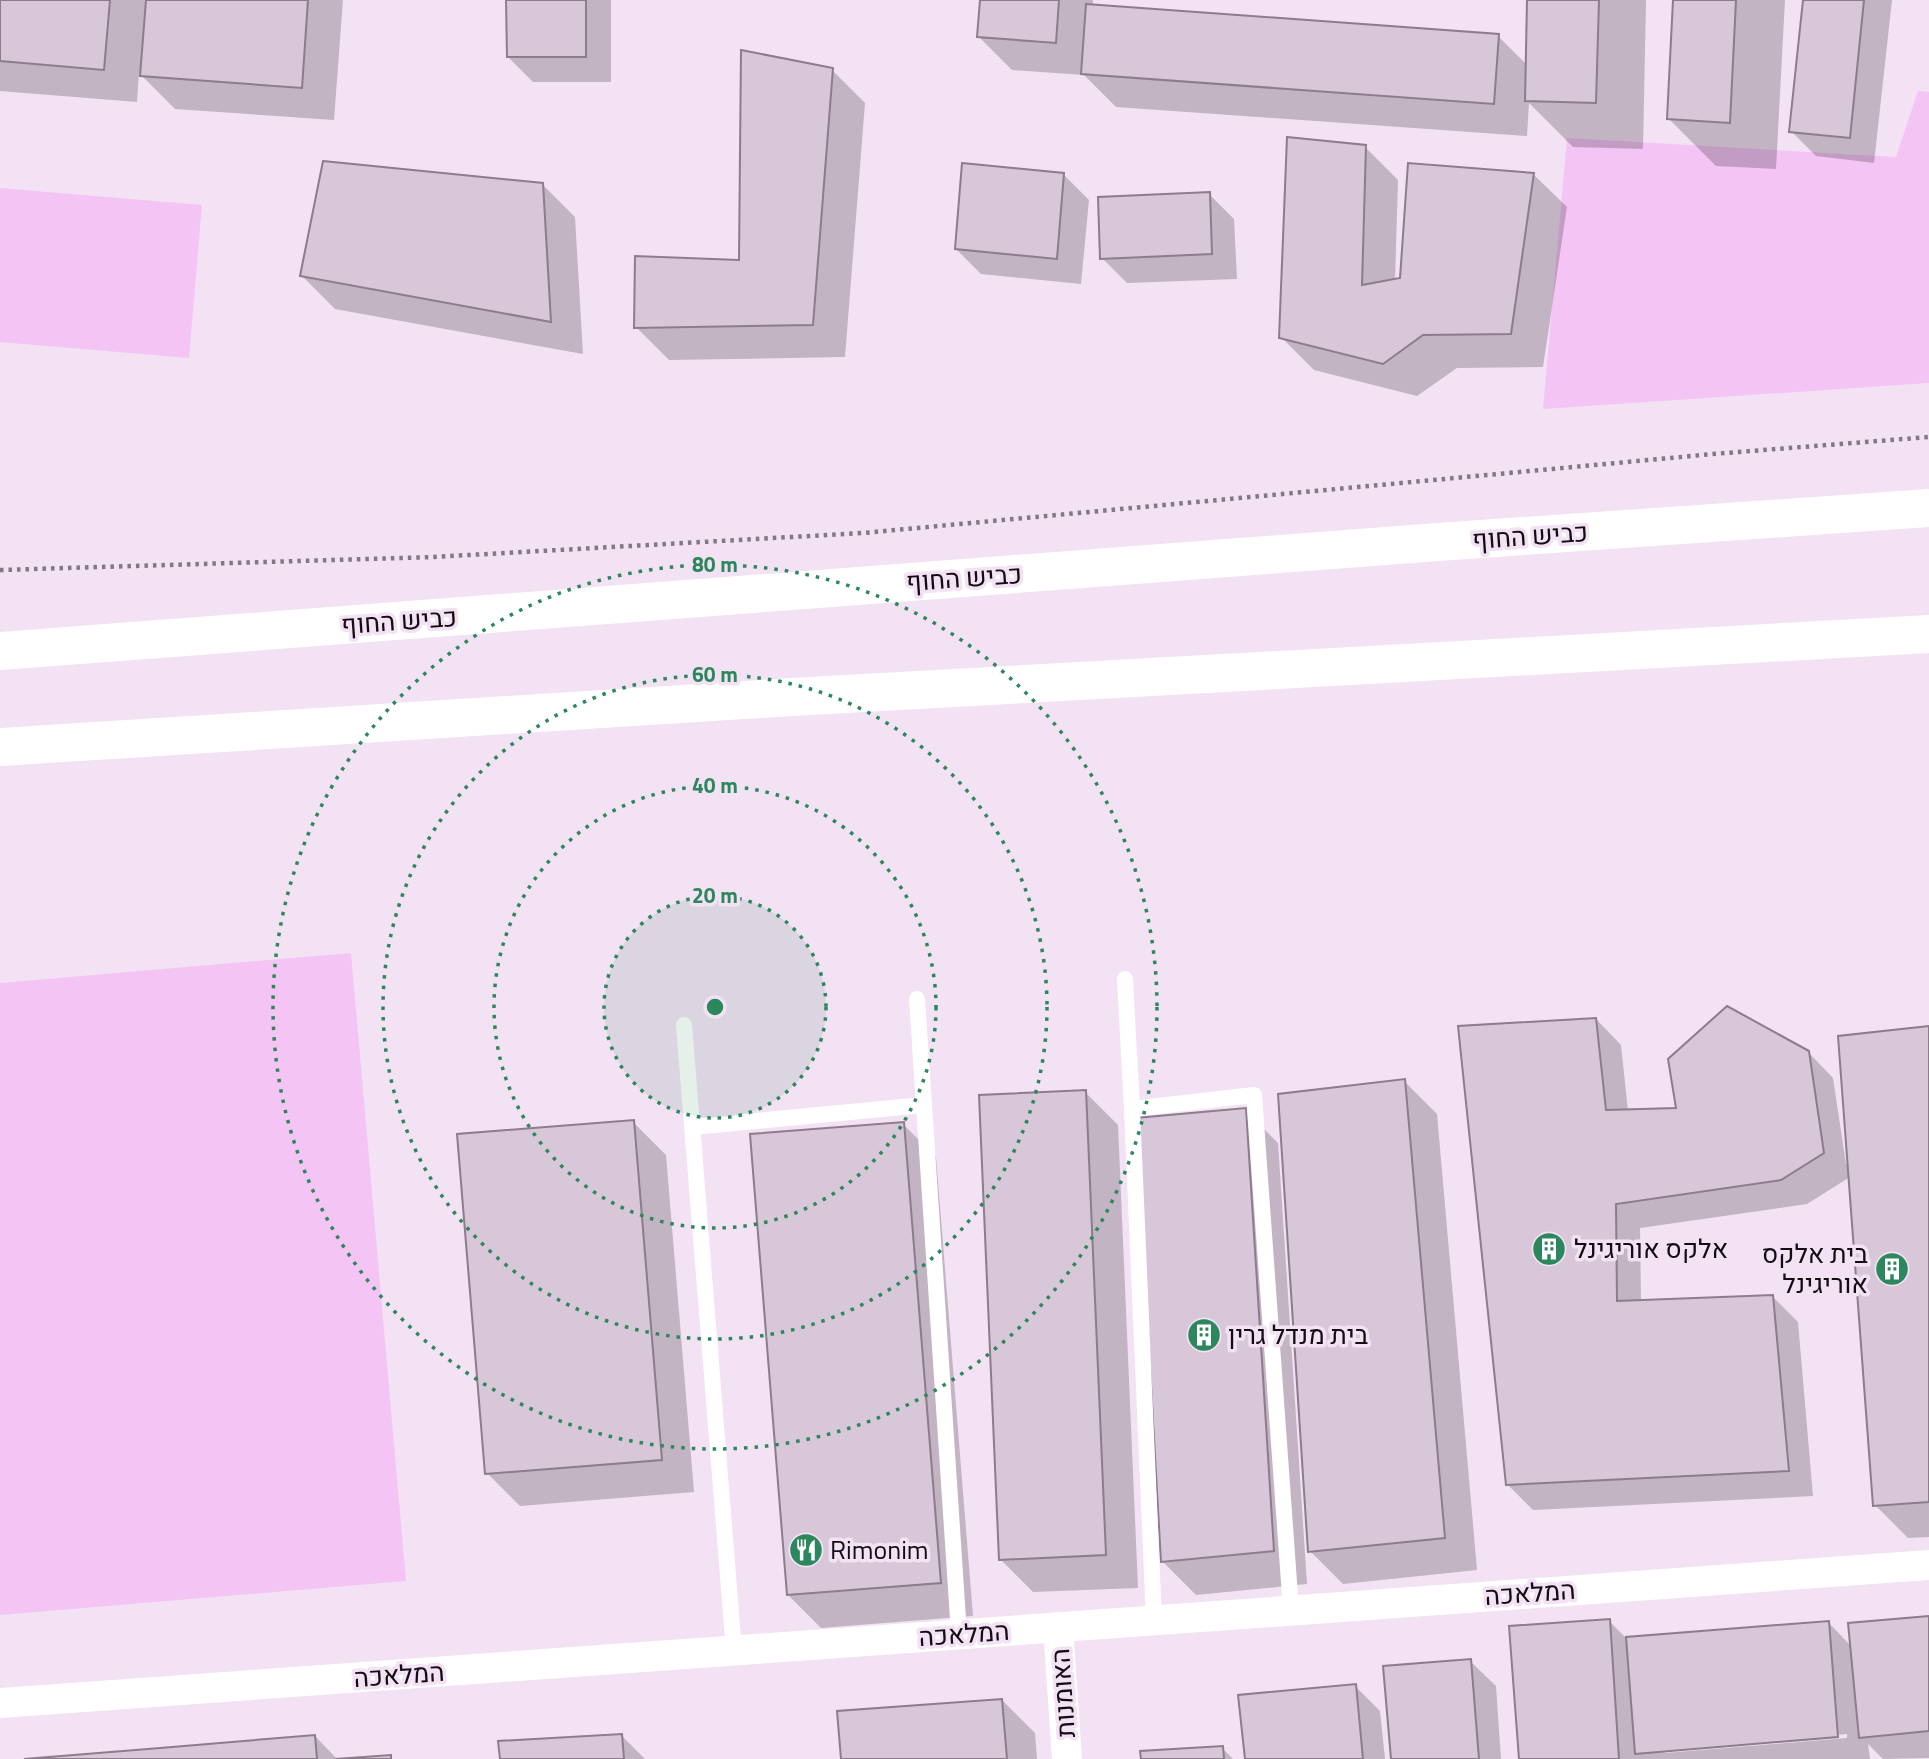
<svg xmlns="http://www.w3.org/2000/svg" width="1929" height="1759" viewBox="0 0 1929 1759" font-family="'Titillium Web',Heebo,sans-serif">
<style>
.green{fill:#f4c4f5}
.shadow{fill:#0003;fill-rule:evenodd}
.building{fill:#d8c7d8;stroke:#8c7c8c;stroke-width:2}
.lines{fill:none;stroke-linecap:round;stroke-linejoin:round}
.path{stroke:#837783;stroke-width:4.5;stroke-dasharray:3.5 5;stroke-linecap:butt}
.lane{stroke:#fff;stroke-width:16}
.street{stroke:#fff;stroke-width:30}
.highway{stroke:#fff;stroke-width:38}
.ring{fill:none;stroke:#2c875d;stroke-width:3.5;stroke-dasharray:3.5 7}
.labels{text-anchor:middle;stroke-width:7;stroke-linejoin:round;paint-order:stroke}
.street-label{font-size:26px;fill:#130d13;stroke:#f3e1f4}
.poi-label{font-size:26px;fill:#130d13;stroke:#f3e1f4;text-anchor:start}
.centre{fill:#2c875d;stroke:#f3e1f4;stroke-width:3.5}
.ring-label{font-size:21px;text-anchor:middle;font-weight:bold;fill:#2c875d;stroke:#f3e1f4;stroke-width:7;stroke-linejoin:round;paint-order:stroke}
</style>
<rect width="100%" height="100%" fill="#f3e1f4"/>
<g class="green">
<polygon points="1918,91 1929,92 1929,383 1543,409 1567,138 1896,157"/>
<polygon points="0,188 202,205 189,358 0,342"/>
<polygon points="351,953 406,1581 0,1615 0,983"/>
</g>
<g class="shadow">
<polygon points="0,0 343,0 334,120 175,109 139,73 137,102 0,91"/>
<polygon points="508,0 611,0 611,82 533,82 508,57"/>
<polygon points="982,0 1093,0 1093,6 1498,36 1527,65 1528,0 1646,0 1643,149 1573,147 1529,103 1527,136 1116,107 1084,75 1012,70 979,37"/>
<polygon points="1675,0 1785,0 1776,169 1716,166 1669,119"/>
<polygon points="1805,0 1892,0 1874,163 1816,156 1791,131"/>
<polygon points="832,70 865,103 845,357 669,360 636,327 741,262"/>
<polygon points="1365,147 1398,180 1395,281 1402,280 1533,174 1567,207 1543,367 1457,368 1417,396 1314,370 1281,337"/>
<polygon points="1064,175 1089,200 1081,284 981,274 956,249"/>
<polygon points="542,184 575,217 583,354 335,309 302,276"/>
<polygon points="1209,194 1234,219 1237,279 1127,283 1102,258"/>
<polygon points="1596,1019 1621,1045 1628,1111 1678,1110 1808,1052 1833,1078 1846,1164 1849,1163 1929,1028 1929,1537 1908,1538 1875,1505 1850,1177 1807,1204 1640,1228 1641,1302 1773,1297 1798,1322 1813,1496 1533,1510 1508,1485"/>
<polygon points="1404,1081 1437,1114 1477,1570 1343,1584 1310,1551"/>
<polygon points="1085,1092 1118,1125 1138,1588 1033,1592 1000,1559"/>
<polygon points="1245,1110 1278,1143 1307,1584 1196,1595 1163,1562"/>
<polygon points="633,1122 666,1155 694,1492 520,1506 487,1473"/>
<polygon points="903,1124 936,1157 973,1616 821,1628 788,1595"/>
<path d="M1929,1617V1758L1883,1759L1868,1744L1870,1759H1520L1609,1621L1627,1639L1828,1622L1852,1647ZM1847,1734V1738L1665,1753V1750Z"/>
<polygon points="1470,1661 1496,1686 1501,1759 1392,1759"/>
<polygon points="1355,1686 1380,1711 1385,1759 1246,1759"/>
<polygon points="1002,1700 1035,1733 1037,1759 843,1759"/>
<polygon points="315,1736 337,1759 44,1759"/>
<polygon points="622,1736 645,1759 502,1759"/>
<polygon points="1222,1748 1233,1759 1142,1759"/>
</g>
<g class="building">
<polygon points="0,0 110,0 104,70 0,61"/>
<polygon points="146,0 308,0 302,88 140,76"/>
<polygon points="506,0 586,0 586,57 507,57"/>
<polygon points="980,0 1059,0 1056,43 977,37"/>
<polygon points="1527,0 1599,0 1596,103 1525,101"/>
<polygon points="1673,0 1736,0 1730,123 1667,119"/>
<polygon points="1803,0 1864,0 1850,138 1789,132"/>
<polygon points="1086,4 1499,34 1494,104 1081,74"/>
<polygon points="741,50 833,68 813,325 634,328 635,256 739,260"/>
<polygon points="1287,137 1366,145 1362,285 1400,278 1408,163 1534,173 1511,334 1423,335 1383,364 1279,338"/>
<polygon points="323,161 543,183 551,322 300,276"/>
<polygon points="962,163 1064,173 1057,259 955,249"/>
<polygon points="1210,192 1212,254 1100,259 1098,197"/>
<polygon points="1727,1006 1809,1051 1824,1153 1781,1180 1616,1204 1617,1301 1773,1295 1789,1471 1506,1485 1458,1026 1596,1018 1606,1110 1676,1108 1668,1059"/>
<polygon points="1929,1026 1929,1502 1873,1506 1838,1036"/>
<polygon points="1405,1079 1445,1538 1308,1552 1278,1094"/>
<polygon points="1086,1090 1106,1555 999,1560 979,1095"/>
<polygon points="1246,1108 1274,1551 1161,1562 1136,1118"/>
<polygon points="634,1120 662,1460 485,1474 457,1134"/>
<polygon points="904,1122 941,1583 787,1595 750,1134"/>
<polygon points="1929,1616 1929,1731 1859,1738 1848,1623"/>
<polygon points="1610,1619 1619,1759 1519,1759 1509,1626"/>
<polygon points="1829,1621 1838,1737 1635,1754 1626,1637"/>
<polygon points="1471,1659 1479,1759 1391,1759 1383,1666"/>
<polygon points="1356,1684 1363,1759 1245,1759 1238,1695"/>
<polygon points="1002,1699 1007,1759 841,1759 837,1711"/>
<polygon points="622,1734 624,1759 500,1759 498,1741"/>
<polygon points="315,1735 317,1759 24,1759 148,1749"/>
<polygon points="1223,1746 1224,1759 1141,1759 1140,1751"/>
<polygon points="391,1755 391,1759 335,1759"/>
</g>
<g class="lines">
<polyline class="path" points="0,570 433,557 863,533 1713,454 1929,437"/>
<g class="lane">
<polyline points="1125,979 1132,1109"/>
<polyline points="917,999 959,1634"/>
<polyline points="684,1025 734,1651"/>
<polyline points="692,1127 924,1105"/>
<polyline points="1154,1620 1132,1109 1254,1095 1291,1610"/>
</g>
<g class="street">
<polyline points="1058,1627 1067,1759"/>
<polyline points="0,1703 1929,1565"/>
</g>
<g class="highway">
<polyline points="0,651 1438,542 1929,508"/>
<polyline points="0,747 792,697 1929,634"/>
</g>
</g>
<circle cx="715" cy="1007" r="111" fill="#2c875d" fill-opacity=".12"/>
<g class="ring">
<circle cx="715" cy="1007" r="111"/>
<circle cx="715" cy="1007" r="221"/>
<circle cx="715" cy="1007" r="332"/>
<circle cx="715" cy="1007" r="442"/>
</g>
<defs>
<g id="building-disc" transform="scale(1.75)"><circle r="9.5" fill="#2c875d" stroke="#f3e1f4"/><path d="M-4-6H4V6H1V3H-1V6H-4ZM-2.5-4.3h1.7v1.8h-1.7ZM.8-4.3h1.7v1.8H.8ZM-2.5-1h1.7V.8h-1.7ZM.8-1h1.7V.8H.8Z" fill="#fff"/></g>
<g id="restaurant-disc" transform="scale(1.75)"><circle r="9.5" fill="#2c875d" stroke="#f3e1f4"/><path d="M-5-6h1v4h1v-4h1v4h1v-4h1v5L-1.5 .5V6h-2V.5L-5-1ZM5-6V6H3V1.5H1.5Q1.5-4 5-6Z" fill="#fff"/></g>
</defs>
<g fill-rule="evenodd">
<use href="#building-disc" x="1549" y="1249"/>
<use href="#building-disc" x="1892" y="1269"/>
<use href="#building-disc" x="1204" y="1335"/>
<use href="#restaurant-disc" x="806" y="1550"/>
</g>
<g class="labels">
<g class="street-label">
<text transform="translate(1530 536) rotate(-4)" y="9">כביש החוף</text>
<text transform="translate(964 578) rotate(-4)" y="9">כביש החוף</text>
<text transform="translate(399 621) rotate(-4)" y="9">כביש החוף</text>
<text transform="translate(1530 1593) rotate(-4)" y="9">המלאכה</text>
<text transform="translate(964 1634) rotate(-4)" y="9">המלאכה</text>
<text transform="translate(399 1675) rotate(-4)" y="9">המלאכה</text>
<text transform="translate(1063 1693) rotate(-94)" y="9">האומנות</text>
</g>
<g class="poi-label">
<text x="1574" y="1258">אלקס אוריגינל</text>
<text x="1868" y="1263" text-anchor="end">בית אלקס<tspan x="1868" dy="30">אוריגינל</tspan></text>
<text x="1228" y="1344">בית מנדל גרין</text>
<text x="830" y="1559">Rimonim</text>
</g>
</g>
<circle cx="715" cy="1007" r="10" class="centre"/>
<g class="ring-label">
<text x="715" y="572">80 m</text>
<text x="715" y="682">60 m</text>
<text x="715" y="793">40 m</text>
<text x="715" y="903">20 m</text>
</g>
</svg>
